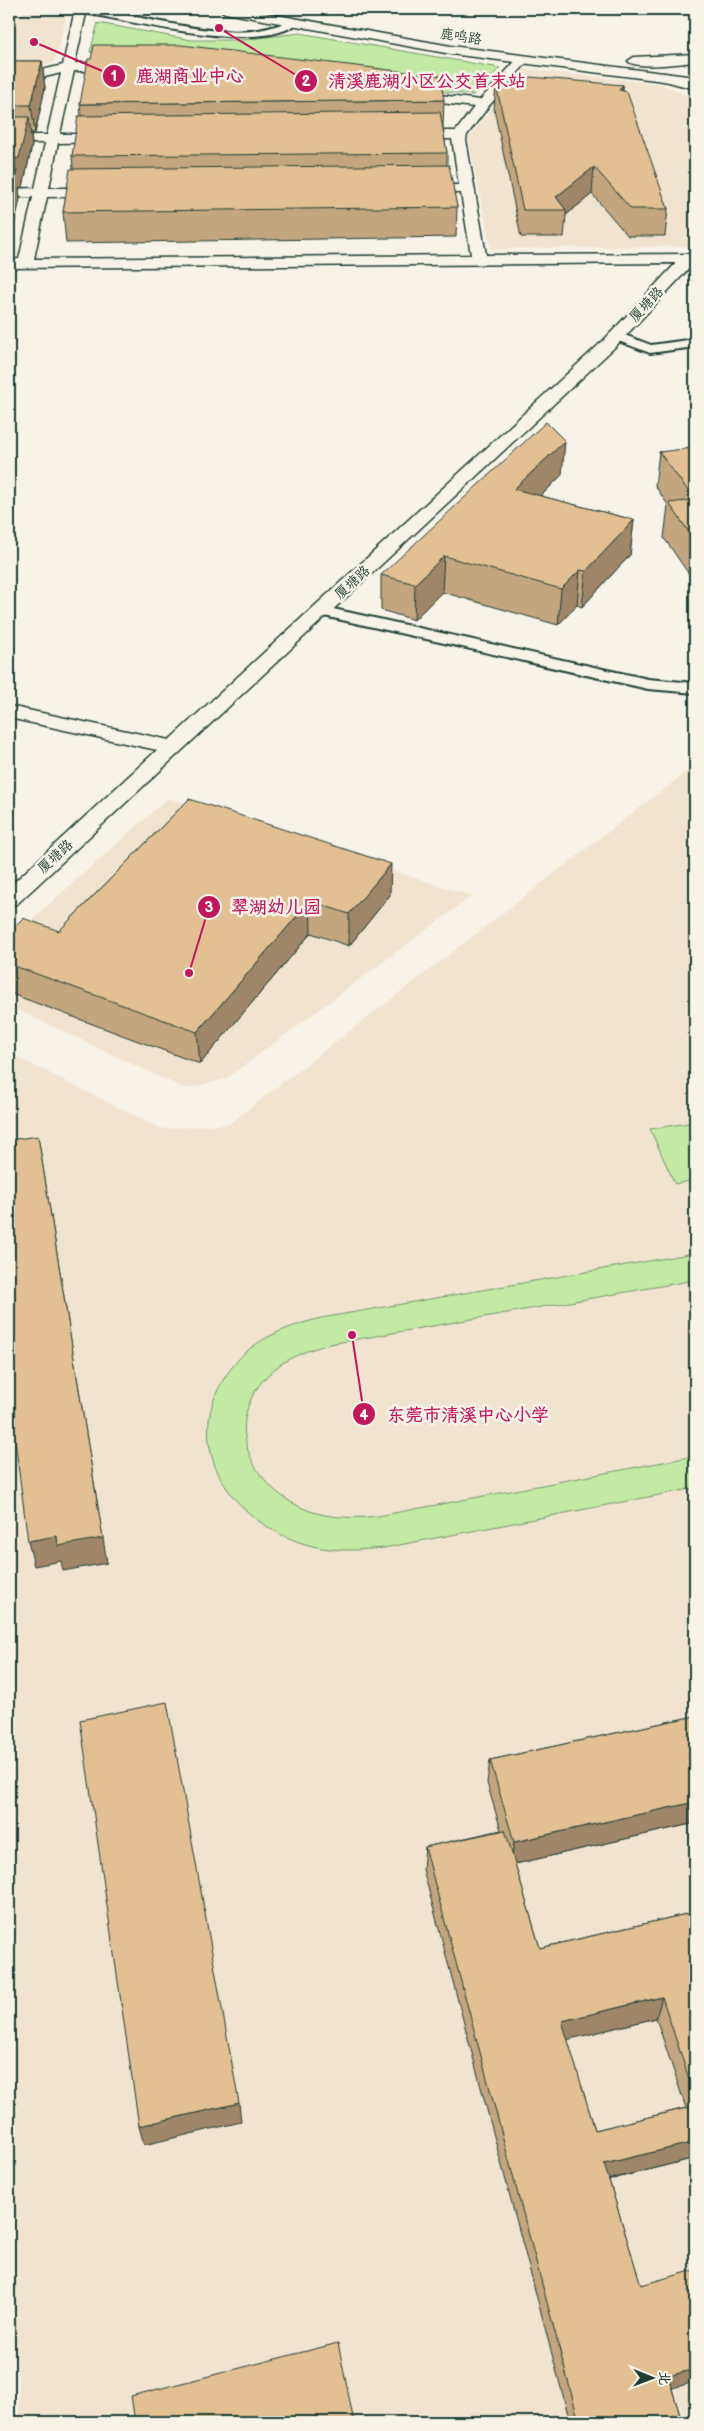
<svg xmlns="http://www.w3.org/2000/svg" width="704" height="2431" viewBox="0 0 704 2431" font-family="'Balsamiq Sans','LXGW WenKai TC',sans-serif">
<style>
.built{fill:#f1e4cf}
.green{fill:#c3eaa5;stroke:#71946c}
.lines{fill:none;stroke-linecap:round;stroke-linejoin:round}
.service-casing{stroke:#1f3d34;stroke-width:4}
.minor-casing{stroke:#1f3d34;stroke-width:3}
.tertiary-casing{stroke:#1f3d34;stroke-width:3}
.secondary-casing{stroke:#1f3d34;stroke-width:3}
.service{fill:#f7f3e8;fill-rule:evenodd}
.minor{fill:#f7f3e8;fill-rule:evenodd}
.tertiary{fill:#f7f3e8;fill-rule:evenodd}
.secondary{fill:#f7f3e8;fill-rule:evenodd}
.wall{fill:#c3a57f;stroke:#1f3d34;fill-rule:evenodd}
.shaded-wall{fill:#9f8668;stroke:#1f3d34}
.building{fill:#e3c094;stroke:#1f3d34}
.labels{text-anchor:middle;stroke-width:5;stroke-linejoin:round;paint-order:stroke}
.far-street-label{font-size:14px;fill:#1f3d34;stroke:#f7f3e8}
.leader{fill:none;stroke:#c2185b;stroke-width:2}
.callout-dot{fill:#c2185b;stroke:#f7f3e8;stroke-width:2}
.mark-label{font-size:15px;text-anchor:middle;font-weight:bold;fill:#fff}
.callout-label{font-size:18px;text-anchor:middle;font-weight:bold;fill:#c2185b;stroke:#f7f3e8;stroke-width:5;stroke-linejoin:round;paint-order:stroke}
</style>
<rect width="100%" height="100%" fill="#f7f3e8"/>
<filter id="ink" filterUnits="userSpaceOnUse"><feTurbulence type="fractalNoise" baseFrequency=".02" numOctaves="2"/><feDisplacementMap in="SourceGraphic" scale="10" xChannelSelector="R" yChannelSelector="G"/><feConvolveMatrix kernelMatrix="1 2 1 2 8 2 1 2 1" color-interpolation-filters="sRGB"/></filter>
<g filter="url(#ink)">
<g class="built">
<polygon points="29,9 69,9 54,63 9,75 9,20"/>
<polygon points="525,69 661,84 695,99 695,246 491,249 468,138"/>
<polygon points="695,765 695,2422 20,2422 9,2229 9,1053 162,1129 229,1124"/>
<polygon points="168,798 472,896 226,1079 185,1089 9,1006 9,940"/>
</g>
<g class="green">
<polygon points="98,23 192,40 242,40 300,33 500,68 473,95 90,52"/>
<polygon points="695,1122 695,1180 675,1184 650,1129"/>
<path d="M695,1253V1280L330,1344C307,1350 284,1358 267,1376C215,1430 261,1503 325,1515C343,1518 360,1518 378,1516L695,1456V1488L384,1548C360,1550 336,1552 312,1546C227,1524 171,1435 238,1360C259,1336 291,1326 321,1318Z"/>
</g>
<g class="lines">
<g class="service-casing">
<g id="service">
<path d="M75,9C101,7 126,15 151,20C188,27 235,38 272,27C280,25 287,21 294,19L299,22C261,56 127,20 80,12Z"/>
<polygon points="617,332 651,345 695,339 695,347 650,353 613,339 611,336"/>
<polygon points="320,606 648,679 695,683 695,693 648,689 315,614 312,611 315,608"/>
</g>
</g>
<g class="minor-casing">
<polygon id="minor" points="75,9 87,9 75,63 124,63 130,67 124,71 74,71 60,134 112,134 119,138 112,142 58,143 49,188 102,188 109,192 102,196 47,197 34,259 471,255 461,193 415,193 408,189 415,185 459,185 452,139 408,139 401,135 408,131 456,131 474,107 408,99 402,95 408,91 480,100 519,57 523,56 529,60 488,107 467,135 466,140 486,255 695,254 695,262 616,346 17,904 9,906 9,887 157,750 9,718 9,706 169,740 604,340 676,263 9,268 9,260 19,259 33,197 9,197 9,189 35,188 45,143 9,143 9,135 47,135 61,73 9,86 9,78 63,65"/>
</g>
<g class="tertiary-casing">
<polygon id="tertiary" points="219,9 243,9 451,46 695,77 695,85 451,54 225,13"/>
</g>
<g class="secondary-casing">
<g id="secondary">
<path d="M695,54V62C682,63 636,70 628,61L634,57Z"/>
<polygon points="665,73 695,81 695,89 661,80 659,77"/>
</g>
</g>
<use href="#service" class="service"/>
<use href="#minor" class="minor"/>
<use href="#tertiary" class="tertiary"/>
<use href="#secondary" class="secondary"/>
</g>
<g class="wall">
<polygon points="9,61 42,61 45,88 35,133 31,133 32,145 23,187 19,188 20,199 10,243 9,243"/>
<polygon points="496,84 521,87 623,85 623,91 668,209 665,236 628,236 592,194 566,215 564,237 521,237 494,109"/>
<polygon points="444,100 443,128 447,153 447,165 457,207 456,237 66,243 63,212 73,169 72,156 81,116 80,104"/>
<polygon points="659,452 695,452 695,601 691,595 693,580 664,538 668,505 655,486"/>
<polygon points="562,475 541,496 634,520 630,555 582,607 577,605 558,625 442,592 414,620 381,610 381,575"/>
<polygon points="189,799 390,895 349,946 311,933 200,1064 9,993 9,932 59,931"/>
<path d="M695,1716V1823L515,1864L540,1948L695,1912V2158L609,2180L682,2422H570L423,1869L425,1847L501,1830L487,1783L490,1760ZM656,2018L686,2108L595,2130L567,2039Z"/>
</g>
<g class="shaded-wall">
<polygon points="42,61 45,88 35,133 31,105"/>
<polygon points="623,85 621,110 619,90"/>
<polygon points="29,117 32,145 23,187 19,188 20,199 10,243 9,232 9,160"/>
<polygon points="594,167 592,194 566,215 566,210 556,197"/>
<polygon points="565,441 562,475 512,524 514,489"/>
<polygon points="634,520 630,555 582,607 586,571"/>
<polygon points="444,556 442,592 414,620 415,584"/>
<polygon points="580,570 577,605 558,625 561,589"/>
<polygon points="391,864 390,895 349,946 349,914"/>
<polygon points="310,901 311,933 200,1064 197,1032"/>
<polygon points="38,1136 107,1563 63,1571 61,1561 34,1566 28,1541 57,1536"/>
<polygon points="695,1802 695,1823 511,1865 514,1842"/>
<polygon points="662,1997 656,2018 558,2042 562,2021"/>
<polygon points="239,2103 241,2122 144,2145 139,2126"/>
<polygon points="695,2142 695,2158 599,2182 604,2164"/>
<polygon points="695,2369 695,2382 661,2391 668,2376"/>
</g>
<g class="building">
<polygon points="94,45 181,45 440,76 444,100 80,104 88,59 91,59"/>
<polygon points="9,61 42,61 31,105 9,105"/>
<polygon points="530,77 623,85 619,90 627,92 668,209 631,209 594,167 556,197 566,210 523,210 496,84 521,87"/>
<polygon points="440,112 447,153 72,156 78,116"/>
<polygon points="9,117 29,117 19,158 9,160"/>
<polygon points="449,165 457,207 63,212 70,169"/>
<polygon points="9,170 17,170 9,204"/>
<polygon points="546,422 565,441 514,489 634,520 586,571 580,570 561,589 444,556 415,584 381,575"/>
<polygon points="692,448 695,452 695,541 669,503 695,500 659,452"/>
<polygon points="189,799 391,864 349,914 310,901 197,1032 9,964 9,932 23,918 59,931"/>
<polygon points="38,1136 103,1538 58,1546 57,1536 28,1541 9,1395 9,1140"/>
<polygon points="167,1702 239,2103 139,2126 80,1720"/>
<polygon points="695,1716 695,1802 514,1842 490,1760"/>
<polygon points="505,1830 540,1948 695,1912 695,2097 662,1997 562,2021 595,2130 695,2106 695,2142 604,2164 641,2285 695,2270 695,2369 668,2376 682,2422 579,2422 425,1847"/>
<polygon points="338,2343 354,2422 135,2422 131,2396"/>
</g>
</g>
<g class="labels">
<g class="far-street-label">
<text transform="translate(461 36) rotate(9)" y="5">鹿鸣路</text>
<text transform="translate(646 304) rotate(-47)" y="5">厦塘路</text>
<text transform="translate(352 582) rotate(-43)" y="5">厦塘路</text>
<text transform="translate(55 856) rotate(-43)" y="5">厦塘路</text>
</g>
</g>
<path class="leader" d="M34 42L114 76M219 28L306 81M189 973L209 907M352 1335L364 1414"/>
<g class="callout-dot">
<circle cx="34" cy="42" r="5"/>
<circle cx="219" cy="28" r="5"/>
<circle cx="189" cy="973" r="5"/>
<circle cx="352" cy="1335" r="5"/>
<circle cx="114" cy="76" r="12"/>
<circle cx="306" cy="81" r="12"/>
<circle cx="209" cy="907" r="12"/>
<circle cx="364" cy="1414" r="12"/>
</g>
<g class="mark-label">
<text x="114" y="81">1</text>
<text x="306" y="86">2</text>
<text x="209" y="912">3</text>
<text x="364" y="1420">4</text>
</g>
<g class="callout-label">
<text x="190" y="82">鹿湖商业中心</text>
<text x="427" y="87">清溪鹿湖小区公交首末站</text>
<text x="276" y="913">翠湖幼儿园</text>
<text x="468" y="1421">东莞市清溪中心小学</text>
</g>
<rect width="704" height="2431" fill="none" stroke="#f7f3e8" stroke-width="30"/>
<rect x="15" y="15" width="674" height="2401" fill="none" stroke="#1f3d34" stroke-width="2" filter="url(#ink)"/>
<g transform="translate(652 2378) rotate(91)" stroke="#f7f3e8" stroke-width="4" paint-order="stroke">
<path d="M0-4L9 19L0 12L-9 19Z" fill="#1f3d34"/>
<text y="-8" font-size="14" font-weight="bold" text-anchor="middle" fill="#1f3d34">北</text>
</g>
</svg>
